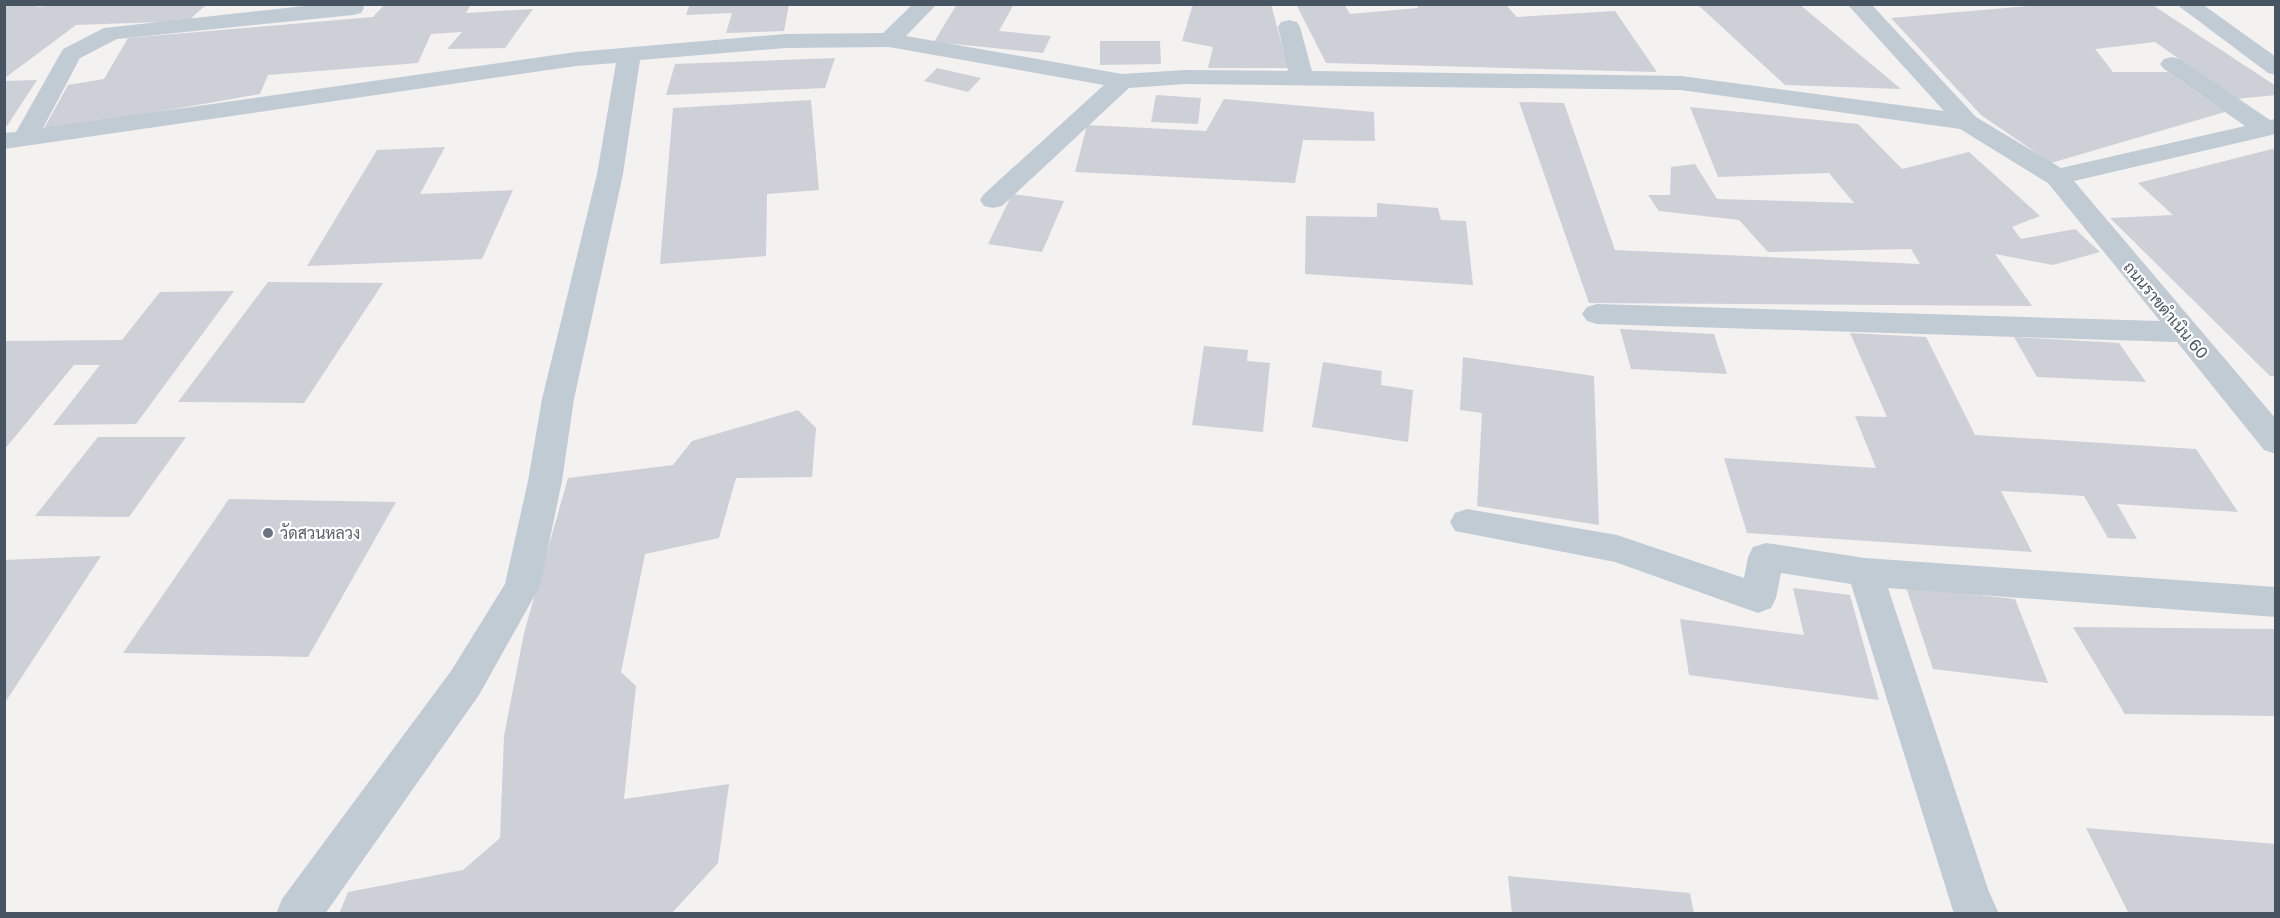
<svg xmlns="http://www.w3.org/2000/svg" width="2280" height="918" viewBox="0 0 2280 918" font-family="'Public Sans',Sarabun,sans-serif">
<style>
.building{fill:#cdd0d6}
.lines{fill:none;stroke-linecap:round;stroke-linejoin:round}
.minor{fill:#c1cbd4;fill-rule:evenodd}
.worship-dot{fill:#6b7280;stroke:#fff;stroke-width:2}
.labels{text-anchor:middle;stroke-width:4.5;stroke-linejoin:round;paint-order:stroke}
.street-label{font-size:16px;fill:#475461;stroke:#fff}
.worship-label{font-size:16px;fill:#5b616d;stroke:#fff;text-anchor:start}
</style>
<rect width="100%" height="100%" fill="#f4f1f1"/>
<g class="building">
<polygon points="5,4 39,4 36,7 74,4 207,4 188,21 76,25 5,78"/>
<polygon points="385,4 471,4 466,13 533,9 505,48 447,49 462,32 431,34 418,63 268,75 260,94 42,132 68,85 104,79 128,38 373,17"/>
<polygon points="690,4 789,4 784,31 726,33 732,13 686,15"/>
<polygon points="957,4 1014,4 999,31 1051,36 1043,53 934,42"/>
<polygon points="1193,4 1271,4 1288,68 1208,68 1213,47 1182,41"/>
<polygon points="1296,4 1344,4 1350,14 1418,8 1417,4 1505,4 1517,17 1615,11 1657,72 1326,63"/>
<polygon points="1697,4 1799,4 1901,89 1785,85"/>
<polygon points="2052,4 2151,4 2276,86 2276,95 2236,99 2155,42 2095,49 2113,72 2168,72 2225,112 2051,163 1981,115 1891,18"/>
<polygon points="1100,41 1160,41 1161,64 1100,65"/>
<polygon points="835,58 825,88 666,95 675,64"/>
<polygon points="937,68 981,78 968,92 924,81"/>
<polygon points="37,80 7,126 4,126 4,81"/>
<polygon points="1156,95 1201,98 1198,124 1151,122"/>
<polygon points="1224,99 1374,112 1375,141 1303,140 1295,183 1075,172 1087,125 1206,131"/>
<polygon points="811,100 819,190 767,194 766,256 660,264 673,108"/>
<polygon points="1519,102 1564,103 1615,250 1920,264 1911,249 1768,252 1739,220 1659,211 1648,195 1670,195 1671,167 1695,164 1717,199 1854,203 1829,173 1718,177 1690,107 1858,124 1902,169 1969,152 2040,216 2012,227 2021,239 2075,229 2100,252 2053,265 1995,254 2032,306 1589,303"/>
<polygon points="445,147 420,194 513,190 482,259 307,266 377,150"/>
<polygon points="2276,148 2276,376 2270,376 2110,218 2173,215 2138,183"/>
<polygon points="1012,194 1064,201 1042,252 988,244"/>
<polygon points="1377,203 1438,208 1441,220 1466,221 1473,285 1305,274 1306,216 1377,217"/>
<polygon points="268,282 383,283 304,403 178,402"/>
<polygon points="234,291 136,424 53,425 100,365 74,365 4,450 4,341 122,340 160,292"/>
<polygon points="1620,329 1714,334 1727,374 1631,369"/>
<polygon points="1850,333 1926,337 1975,435 2196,449 2238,512 2117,504 2137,539 2108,538 2084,496 2001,491 2032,552 1747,533 1724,458 1876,468 1855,416 1887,417"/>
<polygon points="2014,337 2119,343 2146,382 2037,377"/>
<polygon points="1204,346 1248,350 1247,361 1270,363 1263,432 1192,425"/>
<polygon points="1463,357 1594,376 1599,525 1477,506 1482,413 1460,410"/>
<polygon points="1323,362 1382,371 1381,385 1413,390 1408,442 1312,427"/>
<polygon points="798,410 816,428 812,477 736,478 719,538 645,554 621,672 636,686 624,799 729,784 718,863 671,914 339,914 348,892 463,870 500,838 504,736 524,633 568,478 673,465 692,441"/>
<polygon points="98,437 186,437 129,517 35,516"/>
<polygon points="229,499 396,502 308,657 123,653"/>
<polygon points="101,556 4,704 4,560"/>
<polygon points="1906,587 2015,599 2048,683 1933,669"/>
<polygon points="1793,588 1850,595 1879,700 1689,675 1680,619 1804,635"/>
<polygon points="2073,627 2276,629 2276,716 2125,714"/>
<polygon points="2086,828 2276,844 2276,914 2129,914"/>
<polygon points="1508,876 1690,893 1694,914 1512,914"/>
</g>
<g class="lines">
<g class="minor">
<polygon points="323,4 362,4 364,8 361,13 353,15 117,39 80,58 43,128 576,52 785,34 883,33 913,4 937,4 906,36 1122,74 1185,70 1288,71 1278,27 1281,22 1289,20 1297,22 1300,27 1312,71 1681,76 1944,111 1847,4 1871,4 1976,117 2061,168 2245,126 2164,69 2160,64 2164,59 2172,57 2180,59 2270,120 2276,119 2276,134 2074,181 2276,419 2276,454 2264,450 2177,342 1597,324 1587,321 1582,314 1587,307 1597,304 2160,321 2048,183 1960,129 1681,90 1185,84 1129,88 1002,206 993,208 984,206 980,200 984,194 1104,85 889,47 785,48 640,60 623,174 574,399 562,481 540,586 479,695 325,914 276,914 282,899 451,671 505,584 528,481 542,399 597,174 616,63 576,66 4,149 4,133 16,132 63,49 104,28"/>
<polygon points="2176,4 2202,4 2276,57 2276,75 2268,73"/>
<polygon points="1467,509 1617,535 1744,578 1748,557 1753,547 1766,543 1865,558 2276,587 2276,617 1888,588 1989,892 1999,914 1954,914 1851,584 1781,573 1776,598 1771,608 1758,613 1615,562 1455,531 1450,522 1455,513"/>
</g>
</g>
<circle class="worship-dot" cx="268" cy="533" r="6"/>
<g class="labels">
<g class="street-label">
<text transform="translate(2166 310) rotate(50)" y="6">ถนนราขดำเนิน 60</text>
</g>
<g class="worship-label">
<text x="280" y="539">วัดสวนหลวง</text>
</g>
</g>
<rect width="2280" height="918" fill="none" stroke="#475461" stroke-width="12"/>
</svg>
